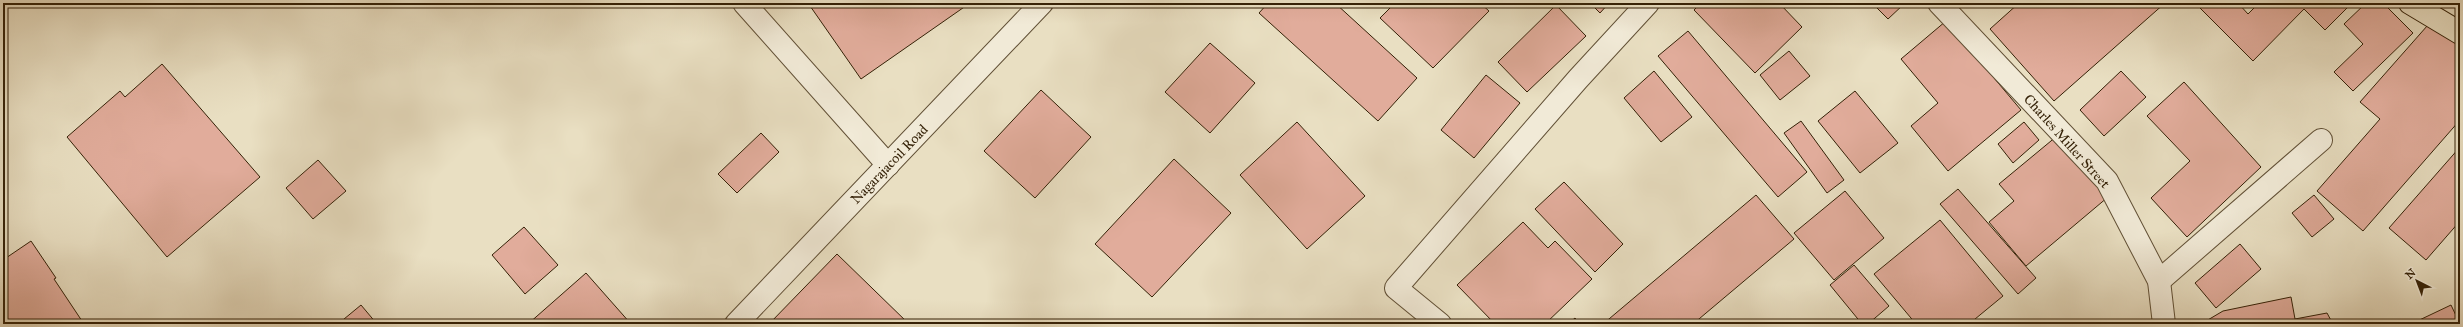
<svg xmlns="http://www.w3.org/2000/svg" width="2463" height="327" viewBox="0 0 2463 327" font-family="'IM FELL Great Primer',serif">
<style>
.building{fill:#e1ac9b;stroke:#342107}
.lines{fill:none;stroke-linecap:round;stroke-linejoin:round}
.minor-casing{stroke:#615036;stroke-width:24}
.major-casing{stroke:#342107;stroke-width:24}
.minor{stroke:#f1ead7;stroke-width:22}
.major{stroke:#e9dfc2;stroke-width:22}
.labels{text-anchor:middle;stroke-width:3;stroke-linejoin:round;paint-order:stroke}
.street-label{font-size:14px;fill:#342107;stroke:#f1ead7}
</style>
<rect width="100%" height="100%" fill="#e9dfc2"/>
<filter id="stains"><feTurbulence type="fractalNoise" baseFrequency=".005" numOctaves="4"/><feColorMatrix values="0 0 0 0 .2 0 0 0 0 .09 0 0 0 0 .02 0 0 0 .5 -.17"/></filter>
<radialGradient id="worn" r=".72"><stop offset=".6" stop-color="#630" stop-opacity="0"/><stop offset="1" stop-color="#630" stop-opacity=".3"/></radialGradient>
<g class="building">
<polygon points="808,3 970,3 861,79"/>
<polygon points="1268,3 1335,3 1417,78 1378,121 1259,13"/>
<polygon points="1395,3 1480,3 1489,11 1433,68 1380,18"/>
<polygon points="1590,3 1609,3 1600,13"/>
<polygon points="1701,3 1779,3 1802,27 1755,73 1694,10"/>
<polygon points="1872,3 1902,3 1904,4 1888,19"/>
<polygon points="2019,3 2165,3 2054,101 1990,29"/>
<polygon points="2195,3 2238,3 2248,14 2259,3 2352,3 2325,30 2304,9 2253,61"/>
<polygon points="2366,3 2383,3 2413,33 2353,91 2334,72 2363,44 2344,24"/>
<polygon points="1556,5 1586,36 1527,92 1498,62"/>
<polygon points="2435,17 2460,39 2460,120 2363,231 2317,191 2380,119 2360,102"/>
<polygon points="1946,21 2021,110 1948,171 1911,126 1938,103 1901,59"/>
<polygon points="1688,31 1807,172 1778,197 1658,56"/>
<polygon points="1210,43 1255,83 1210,133 1165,92"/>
<polygon points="1789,51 1810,76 1780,100 1760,75"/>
<polygon points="162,64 260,177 167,257 67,137 120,91 125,97"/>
<polygon points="1654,71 1692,117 1661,142 1624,98"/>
<polygon points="2121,71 2146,97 2104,136 2080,110"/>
<polygon points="1486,75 1520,103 1474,158 1441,130"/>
<polygon points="2184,82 2261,167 2187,237 2151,198 2190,161 2147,116"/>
<polygon points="1041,90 1091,137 1035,198 984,151"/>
<polygon points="1855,91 1898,143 1860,173 1818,121"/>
<polygon points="1801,121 1844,180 1827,193 1784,133"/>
<polygon points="1297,122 1365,196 1307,249 1240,175"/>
<polygon points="2024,122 2039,140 2013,163 1998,144"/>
<polygon points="761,133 779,152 737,193 718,174"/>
<polygon points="2057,136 2108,197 2026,266 1989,222 2014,201 1999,184"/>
<polygon points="2460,147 2460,221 2426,260 2389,228"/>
<polygon points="1174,159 1231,213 1152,297 1095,244"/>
<polygon points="318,160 346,191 313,219 286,188"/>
<polygon points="1564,182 1623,244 1595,272 1535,209"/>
<polygon points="1958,189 2036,278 2018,294 1940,204"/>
<polygon points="1845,191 1884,238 1834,280 1794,233"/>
<polygon points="1756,195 1794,239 1693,324 1603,324"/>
<polygon points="2314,195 2334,219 2312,237 2292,213"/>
<polygon points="1940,220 2003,296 1969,324 1916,324 1874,274"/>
<polygon points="1523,222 1548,248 1555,241 1592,279 1545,324 1495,324 1457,285"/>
<polygon points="524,227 558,265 525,294 492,255"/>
<polygon points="31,241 56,278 54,279 84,324 3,324 3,260"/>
<polygon points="2240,244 2261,269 2216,308 2195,283"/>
<polygon points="837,254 909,324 769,324"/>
<polygon points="1854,265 1889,306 1868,324 1862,324 1830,285"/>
<polygon points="586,273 631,324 528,324"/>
<polygon points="2291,297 2295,319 2327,313 2333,324 2201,324 2223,311"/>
<polygon points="361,305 377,324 338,324"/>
<polygon points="2451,305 2460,324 2411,324"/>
<polygon points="1575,318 1580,324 1568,324"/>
</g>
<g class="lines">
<g class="minor-casing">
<g id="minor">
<polyline points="744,3 888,165"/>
<polyline points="1939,3 2107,181 2159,281 2164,324"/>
<polyline points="2159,281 2321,140"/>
<polyline points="736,324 1042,3"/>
<polyline points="1440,324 1396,288 1578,79 1648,3"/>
</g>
</g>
<g class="major-casing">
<polyline id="major" points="2410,3 2460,33"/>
</g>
<use href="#minor" class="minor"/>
<use href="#major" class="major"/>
</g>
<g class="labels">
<g class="street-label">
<text transform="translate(2067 141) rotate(48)" y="5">Charles Miller Street</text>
<text transform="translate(889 164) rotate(-46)" y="5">Nagarajacoil Road</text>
</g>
</g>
<rect width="2463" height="327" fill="none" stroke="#e9dfc2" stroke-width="16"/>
<rect x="4" y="4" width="2455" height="319" fill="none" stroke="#342107" stroke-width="2"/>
<rect x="8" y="8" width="2447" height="311" fill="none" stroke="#342107"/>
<g transform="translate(2417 281) rotate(318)" stroke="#f1ead7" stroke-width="3" paint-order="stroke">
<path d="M0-3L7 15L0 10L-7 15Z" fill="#342107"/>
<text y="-6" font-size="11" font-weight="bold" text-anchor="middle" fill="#342107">N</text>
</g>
<rect width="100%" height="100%" filter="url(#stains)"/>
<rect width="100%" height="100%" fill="url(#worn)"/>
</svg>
